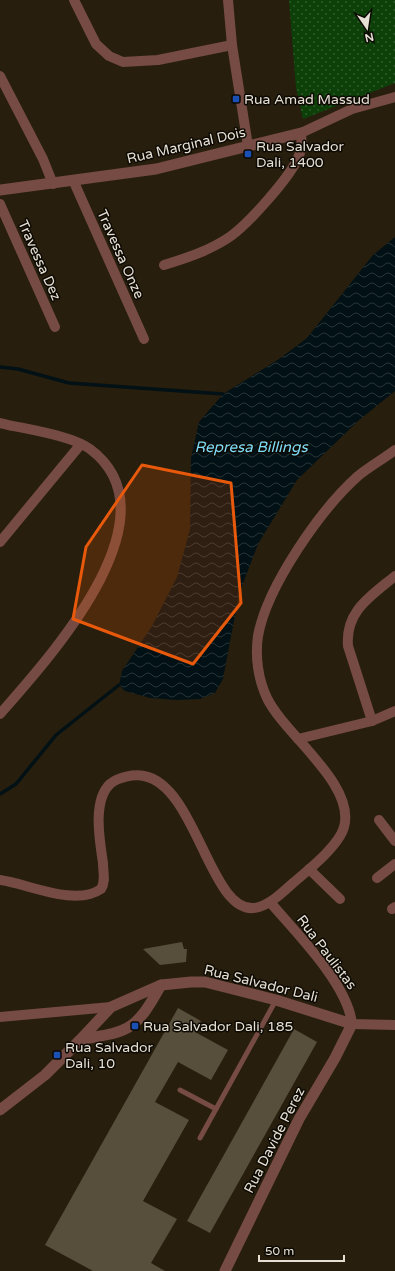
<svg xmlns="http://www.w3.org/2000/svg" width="395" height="1271" viewBox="0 0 395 1271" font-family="'Varela Round',sans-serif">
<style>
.park{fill:url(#park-dots)}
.water{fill:url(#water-waves)}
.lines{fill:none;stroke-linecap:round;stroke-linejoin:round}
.stream{stroke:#021115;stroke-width:3.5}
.building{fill:#584e3c}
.service{stroke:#754b43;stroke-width:5}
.minor{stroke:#754b43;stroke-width:10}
.tertiary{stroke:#754b43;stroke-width:11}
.marked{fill:#e8590c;fill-opacity:0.2;stroke:#e8590c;stroke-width:3;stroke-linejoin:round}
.transit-dot{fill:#1a4fb4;stroke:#0d0903;stroke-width:1.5}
.labels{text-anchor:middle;stroke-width:3;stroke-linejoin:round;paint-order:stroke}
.poi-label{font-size:14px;fill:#e5dfd4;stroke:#0d0903;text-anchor:start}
.street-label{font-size:14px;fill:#e5dfd4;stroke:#0d0903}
.water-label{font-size:15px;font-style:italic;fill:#7fddf7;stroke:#0d0903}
</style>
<defs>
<pattern id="park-dots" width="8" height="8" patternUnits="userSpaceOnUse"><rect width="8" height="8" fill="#0c4008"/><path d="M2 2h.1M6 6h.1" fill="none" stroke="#2f5b2b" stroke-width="1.8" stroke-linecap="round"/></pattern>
<pattern id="water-waves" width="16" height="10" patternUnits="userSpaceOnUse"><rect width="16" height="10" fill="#021115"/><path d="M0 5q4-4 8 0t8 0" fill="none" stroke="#273336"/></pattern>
</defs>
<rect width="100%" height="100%" fill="#271e0d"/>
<polygon class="park" points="289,0 395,0 395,83 303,119 296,88"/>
<polygon class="water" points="395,237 395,391 358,421 297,480 258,544 239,594 223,679 215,693 200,699 177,700 150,698 125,691 119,685 122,671 152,626 177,577 190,529 191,458 199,422 223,394 279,359 307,338 373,255"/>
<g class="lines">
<g class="stream">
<polyline points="0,367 18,369 69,383 223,394"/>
<polyline points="0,794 16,784 56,735 119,685"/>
</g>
</g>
<g class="building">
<polygon points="182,942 184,949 187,949 186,962 160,965 143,949"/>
<polygon points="178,1008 201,1021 195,1032 228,1050 211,1080 178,1062 155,1102 189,1120 143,1201 177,1219 151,1263 165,1271 93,1271 45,1245"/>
<polygon points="294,1029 317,1042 210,1233 187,1221"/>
</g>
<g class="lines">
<g class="service">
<polyline points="180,1090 216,1109"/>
<polyline points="200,1138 276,1000"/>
</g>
<g class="minor">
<polyline points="74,0 96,44 109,56 123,62 158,60 232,45"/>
<polyline points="228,0 232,45 248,146"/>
<polyline points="0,76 43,159 53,184"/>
<polyline points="73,180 144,339"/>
<polyline points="0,204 55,327"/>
<path d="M164,265C187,258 211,250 231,236C249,223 288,179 297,160C302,151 302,143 301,133L352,109L395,97"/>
<path d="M0,423C24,429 71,435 90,449C180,516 48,659 0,714"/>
<polyline points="0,542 81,444"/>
<path d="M372,721L348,646C345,611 371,596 395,576"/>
<polyline points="298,739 372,721 395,711"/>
<polyline points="379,820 395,841"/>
<polyline points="309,869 340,899"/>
<polyline points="377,878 395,864"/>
<path d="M0,880C29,884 75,907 101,889C106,881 103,873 103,863C100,842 92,801 110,784C118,777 134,774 144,776C198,786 211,922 259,907C272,903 283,892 293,883C307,871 339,846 344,827C356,784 284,734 267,698C258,679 255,656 258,636C267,586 321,509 358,476C369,467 383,459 395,450"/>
<path d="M270,902C296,933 348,984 352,1024L395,1025"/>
<polyline points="392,909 395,907"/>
<polyline points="0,1017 111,1007"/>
</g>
<g class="tertiary">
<polyline points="0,190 156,169 301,133"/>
<path d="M80,1040C94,1036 110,1036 123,1030C141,1023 152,1001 161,985"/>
<polyline points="0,1110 45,1075 80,1040 111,1007 161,985 191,982 205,982 276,1000 352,1024 335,1058 299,1119 225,1271"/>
</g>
</g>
<path class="marked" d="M142,465L231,483L241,603L193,664L73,619L86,547Z"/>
<g class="transit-dot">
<rect x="232" y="95" width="8" height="8" rx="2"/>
<rect x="244" y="150" width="8" height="8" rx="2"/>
<rect x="131" y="1022" width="8" height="8" rx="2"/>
<rect x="53" y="1051" width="8" height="8" rx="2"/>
</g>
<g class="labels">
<g class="poi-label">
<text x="244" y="104">Rua Amad Massud</text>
<text x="256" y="151">Rua Salvador<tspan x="256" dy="16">Dali, 1400</tspan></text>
<text x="143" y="1031">Rua Salvador Dali, 185</text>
<text x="65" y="1052">Rua Salvador<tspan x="65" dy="16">Dali, 10</tspan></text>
</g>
<g class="street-label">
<text transform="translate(186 145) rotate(-13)" y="5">Rua Marginal Dois</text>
<text transform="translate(121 254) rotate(66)" y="5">Travessa Onze</text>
<text transform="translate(40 260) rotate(66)" y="5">Travessa Dez</text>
<text transform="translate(327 952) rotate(53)" y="5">Rua Paulistas</text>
<text transform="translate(261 983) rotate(14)" y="5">Rua Salvador Dali</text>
<text transform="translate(274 1140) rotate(-63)" y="5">Rua Davide Perez</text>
</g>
<g class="water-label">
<text x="251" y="452">Represa Billings</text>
</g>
</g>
<g transform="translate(367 28) rotate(167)" stroke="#0d0903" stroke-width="3" paint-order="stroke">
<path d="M0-3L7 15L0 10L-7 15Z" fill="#e5dfd4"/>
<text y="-6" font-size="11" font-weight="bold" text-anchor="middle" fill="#e5dfd4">N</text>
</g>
<path d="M259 1255v6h85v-6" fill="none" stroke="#e5dfd4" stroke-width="2"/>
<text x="265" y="1255" font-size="12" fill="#e5dfd4" stroke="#0d0903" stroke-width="3" paint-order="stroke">50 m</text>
</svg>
